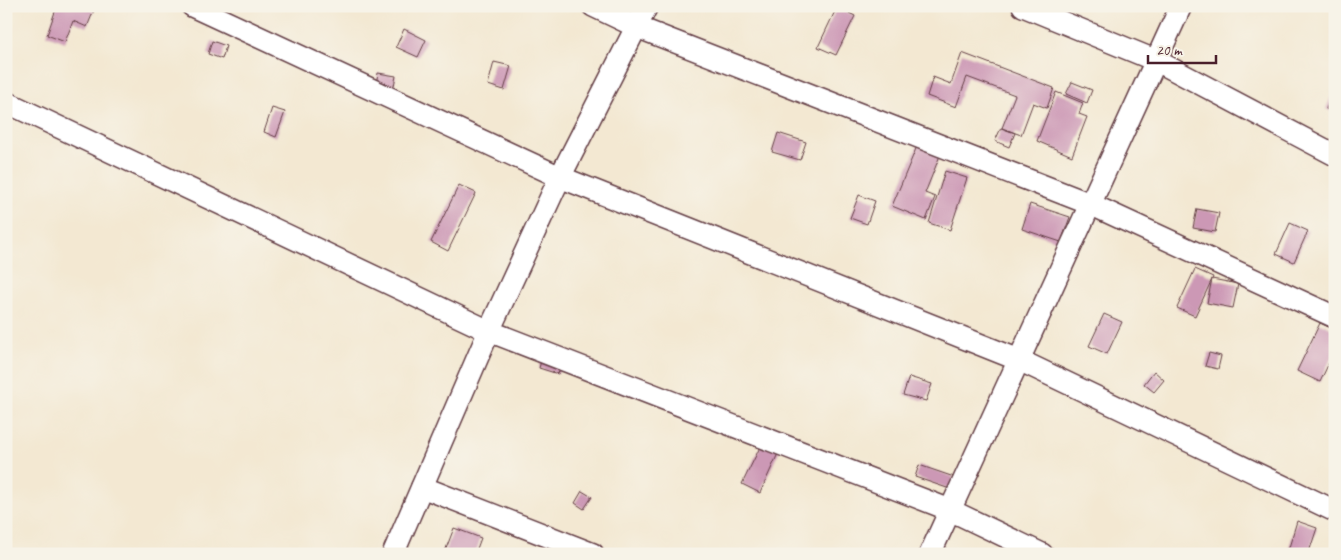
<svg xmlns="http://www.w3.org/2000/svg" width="1341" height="560" viewBox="0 0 1341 560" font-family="Caveat,sans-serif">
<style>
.building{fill:#cc98b5}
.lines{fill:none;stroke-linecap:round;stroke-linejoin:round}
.minor-casing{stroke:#633d44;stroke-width:24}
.minor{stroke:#fff;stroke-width:21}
</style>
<rect width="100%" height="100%" fill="#f7f3e8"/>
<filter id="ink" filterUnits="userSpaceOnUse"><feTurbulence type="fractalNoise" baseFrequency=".02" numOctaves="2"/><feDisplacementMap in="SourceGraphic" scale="10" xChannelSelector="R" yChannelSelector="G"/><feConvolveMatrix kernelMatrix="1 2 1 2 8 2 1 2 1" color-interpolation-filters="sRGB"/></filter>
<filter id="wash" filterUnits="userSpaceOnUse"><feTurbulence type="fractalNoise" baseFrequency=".0096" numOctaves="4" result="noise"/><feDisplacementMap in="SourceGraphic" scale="20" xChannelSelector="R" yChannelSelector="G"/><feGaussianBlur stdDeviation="1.12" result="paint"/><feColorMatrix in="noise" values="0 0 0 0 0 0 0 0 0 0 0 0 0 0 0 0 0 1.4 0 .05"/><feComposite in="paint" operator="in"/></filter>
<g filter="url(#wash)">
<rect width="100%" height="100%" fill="#f3e8d2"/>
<g id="blocks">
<g class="building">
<polygon points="57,6 84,6 94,10 87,27 73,21 65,42 47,35"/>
<polygon points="837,7 855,16 836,55 818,47"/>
<polygon points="404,29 426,40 418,57 396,47"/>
<polygon points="212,41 226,46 222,59 208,54"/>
<polygon points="962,53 1054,88 1047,108 1033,103 1021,135 1002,128 1015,95 967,77 956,107 927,96 933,77 951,84"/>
<polygon points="494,62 511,66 504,90 488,85"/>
<polygon points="378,73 396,76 391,100 374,96"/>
<polygon points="1072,82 1092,90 1087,103 1066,94"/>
<polygon points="1335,88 1335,113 1326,109"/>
<polygon points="1056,92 1083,103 1079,114 1087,117 1072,156 1037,141"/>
<polygon points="272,108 285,112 276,137 264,132"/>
<polygon points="1001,128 1015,133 1009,147 995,141"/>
<polygon points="778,133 806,142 800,160 772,152"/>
<polygon points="920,139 943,148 925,193 935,197 926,220 892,206"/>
<polygon points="945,171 967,178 950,230 929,223"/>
<polygon points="459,185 476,193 448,251 431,242"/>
<polygon points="859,195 875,201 867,224 850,218"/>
<polygon points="1030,204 1070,217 1061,242 1022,229"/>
<polygon points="1197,209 1219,213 1215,232 1193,228"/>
<polygon points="1290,223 1308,231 1294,262 1276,254"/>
<polygon points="1195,269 1213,277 1195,316 1177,308"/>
<polygon points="1212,279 1238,284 1233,308 1207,303"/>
<polygon points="1104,314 1122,322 1107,354 1089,346"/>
<polygon points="1320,323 1335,330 1335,350 1320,382 1297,371"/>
<polygon points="1209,353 1221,356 1218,369 1205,366"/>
<polygon points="543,354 563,360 558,374 539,368"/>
<polygon points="1154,371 1164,380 1154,392 1144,384"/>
<polygon points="909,377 932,384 926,401 903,395"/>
<polygon points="764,439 781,447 760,493 742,484"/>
<polygon points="919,465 954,477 950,489 915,477"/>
<polygon points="582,491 592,497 584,509 575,503"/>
<polygon points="1297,521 1317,528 1309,552 1315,554 1287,554"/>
<polygon points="454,528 481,538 475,554 444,554"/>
</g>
</g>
</g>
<g filter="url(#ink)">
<use href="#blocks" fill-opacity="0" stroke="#633d44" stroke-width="1"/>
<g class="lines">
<g class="minor-casing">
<g id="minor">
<polyline points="192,6 560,177 1019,360 1335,511"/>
<polyline points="593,6 637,27 1090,204 1335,317"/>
<polyline points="1023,6 1157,61 1335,155"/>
<polyline points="6,102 489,331 950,510 1042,554"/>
<polyline points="422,487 593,554"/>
<polyline points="393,554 489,331 560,177 647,6"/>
<polyline points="930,554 1181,6"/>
</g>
</g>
<use href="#minor" class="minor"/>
</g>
</g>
<rect width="1341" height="560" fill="none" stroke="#f7f3e8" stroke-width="25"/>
<path d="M1148 55v8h68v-8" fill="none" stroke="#4a1f2b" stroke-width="2.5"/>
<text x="1156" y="55" font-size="15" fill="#4a1f2b" stroke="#f7f3e8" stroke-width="4" paint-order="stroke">20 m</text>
</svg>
